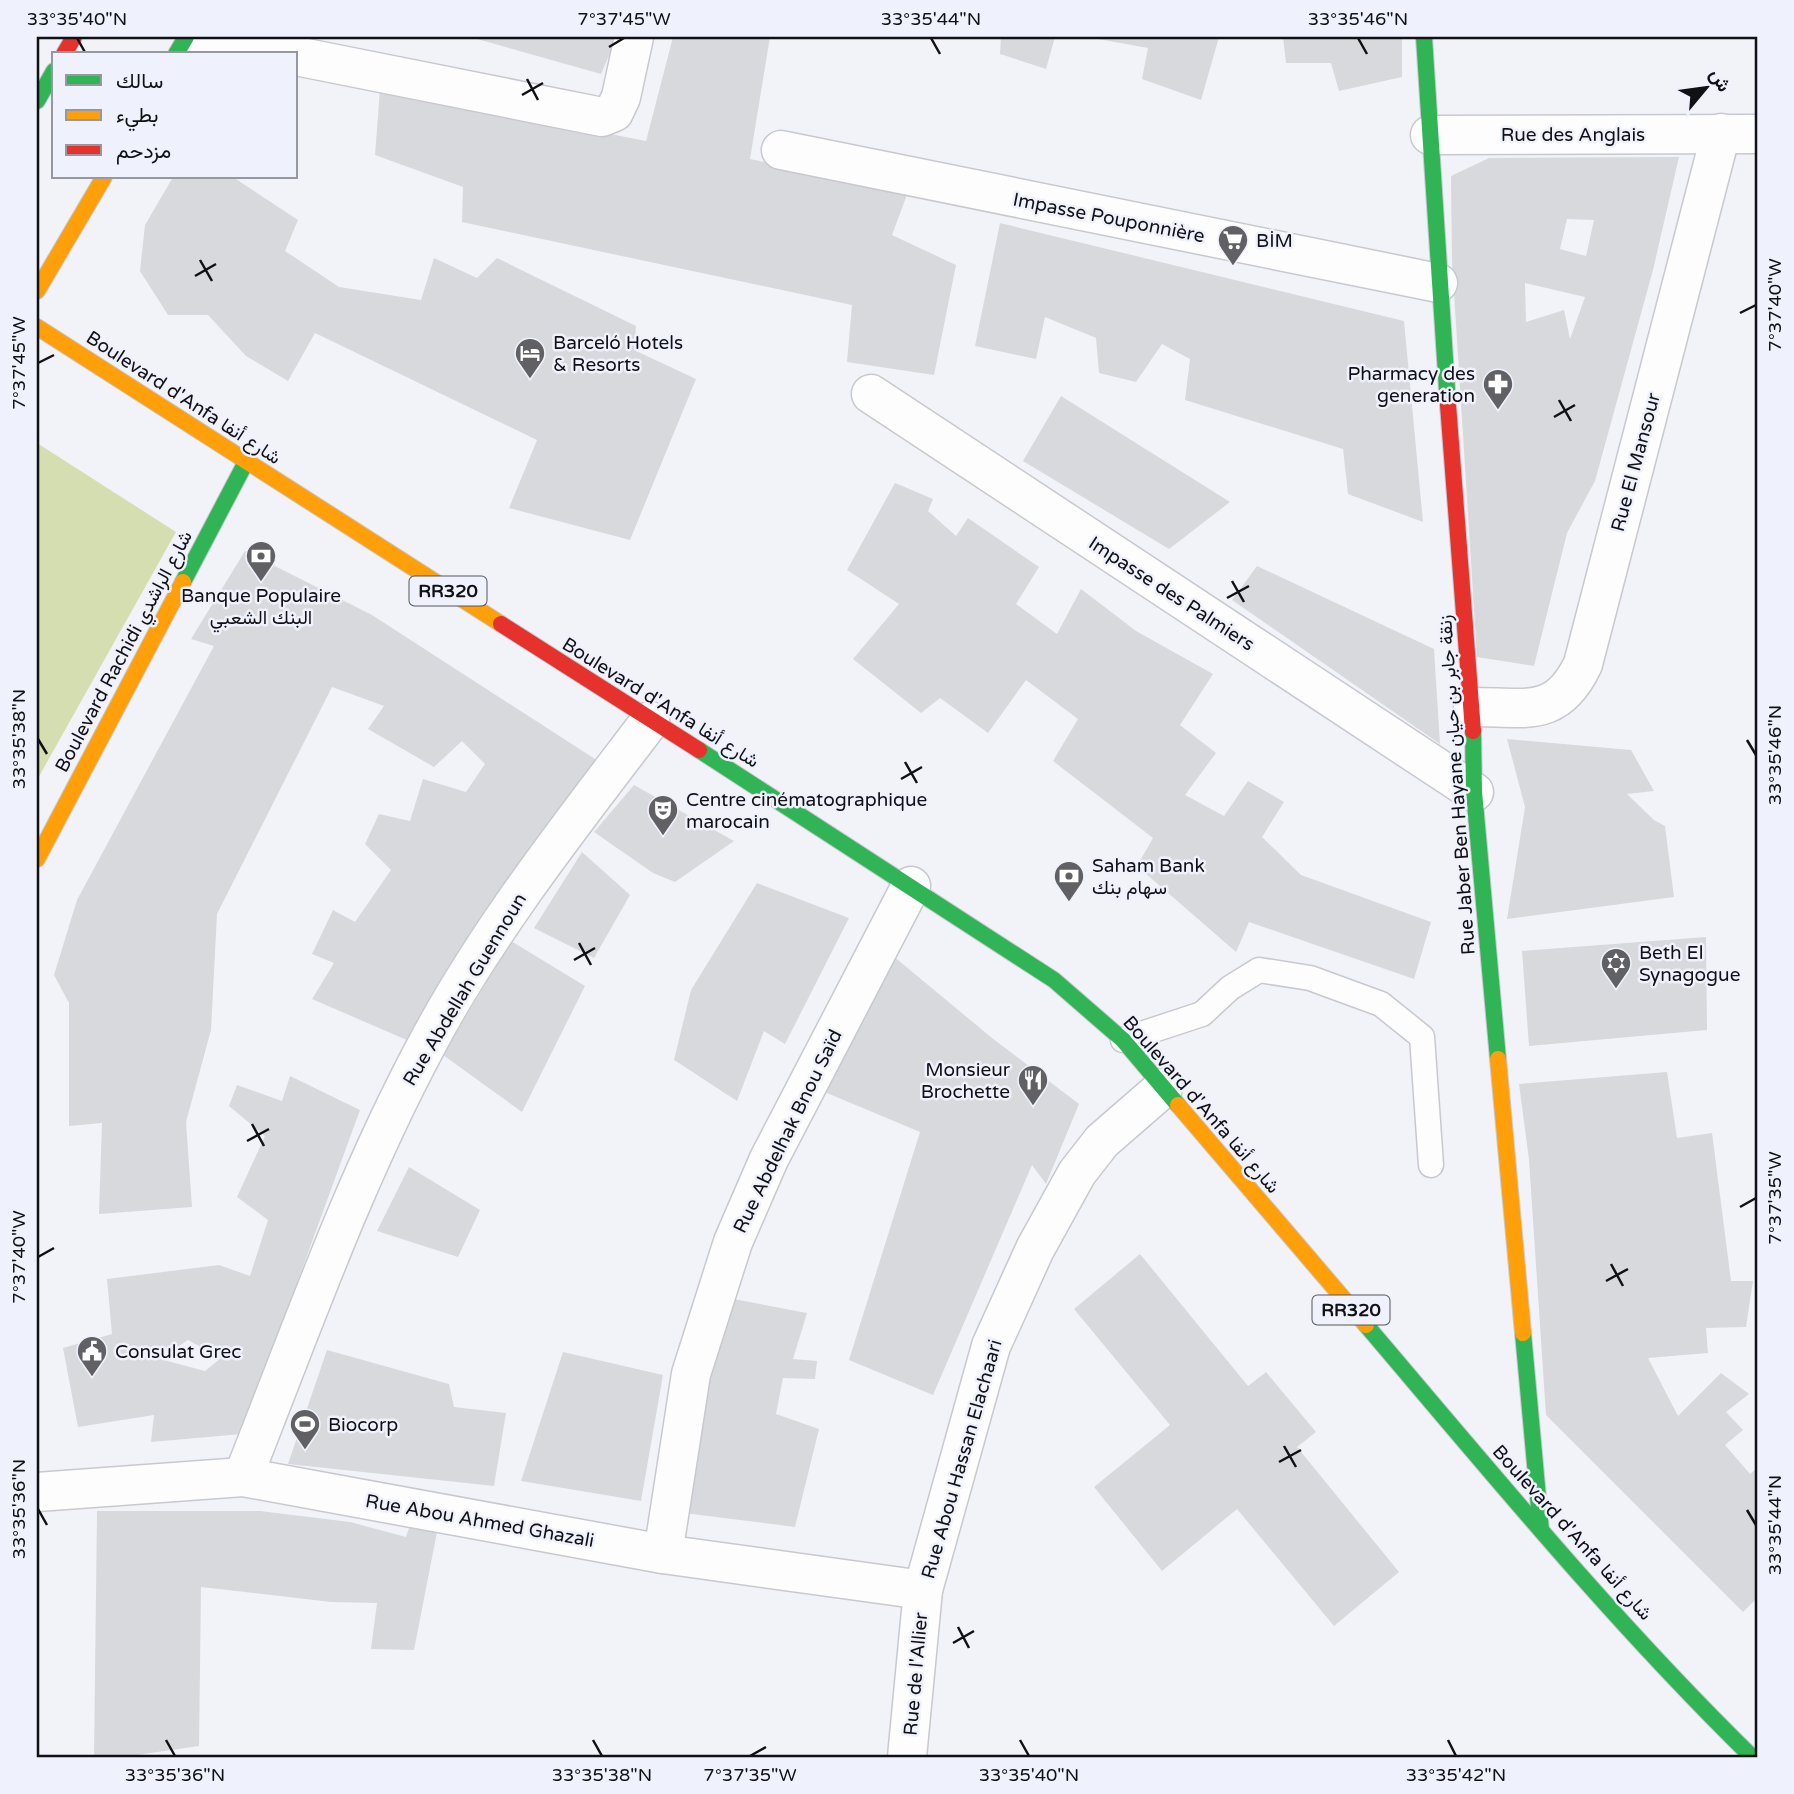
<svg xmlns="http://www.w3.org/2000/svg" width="1794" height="1794" viewBox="0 0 1794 1794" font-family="'Varela Round',Vazirmatn,sans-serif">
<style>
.green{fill:#d5deb0}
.building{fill:#d8d9dd;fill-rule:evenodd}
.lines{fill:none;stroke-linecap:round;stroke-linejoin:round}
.lane-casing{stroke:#c8c9ce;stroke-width:27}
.street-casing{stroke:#c8c9ce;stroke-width:41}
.fast-casing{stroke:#c8c9ce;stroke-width:18}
.slow-casing{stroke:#c8c9ce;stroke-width:18}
.jam-casing{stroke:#c8c9ce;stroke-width:18}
.lane{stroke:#fdfdfe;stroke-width:24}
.street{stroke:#fdfdfe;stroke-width:38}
.fast{stroke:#30b455;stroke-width:16}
.slow{stroke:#ff9f0a;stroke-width:16}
.jam{stroke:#e5322d;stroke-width:16}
.ticks{fill:none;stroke:#111115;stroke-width:2.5}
.labels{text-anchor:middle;stroke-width:5;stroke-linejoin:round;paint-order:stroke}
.shield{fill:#eff2fc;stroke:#54545a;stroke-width:2}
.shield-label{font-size:18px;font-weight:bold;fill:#111115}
.street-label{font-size:19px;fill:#111115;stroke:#eff2fc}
.poi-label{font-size:19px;fill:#111115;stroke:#eff2fc;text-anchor:start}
.neatline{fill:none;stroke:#111115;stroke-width:2.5}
.ticks-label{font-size:18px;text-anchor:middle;fill:#111115}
</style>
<rect width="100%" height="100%" fill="#f2f3f9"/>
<polygon class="green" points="37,443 176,532 37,780"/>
<g class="building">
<polygon points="470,37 617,37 601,74"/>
<polygon points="673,37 770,37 750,159 908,192 892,235 956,265 934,375 847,362 852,305 462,222 463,187 375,155 380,89 646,141"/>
<polygon points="1001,37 1055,37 1046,69 1000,54"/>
<polygon points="1087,37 1219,37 1201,100 1142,79 1148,48"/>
<polygon points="1283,37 1402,37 1402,77 1339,91 1331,63 1286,63"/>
<path d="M1679,157L1653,270L1595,481L1567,533L1534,666L1477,657L1452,261L1451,176L1489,158ZM1567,219L1594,220L1586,256L1560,249ZM1525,283L1585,297L1570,339L1564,310L1526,322Z"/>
<polygon points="173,177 233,177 298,220 285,251 339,287 421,300 434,258 477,278 497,258 636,326 634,350 696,379 630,540 509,508 537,440 315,333 288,381 246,356 208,315 168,315 140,271 145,225"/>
<polygon points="1000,223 1404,321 1423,522 1348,494 1343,449 1185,400 1190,359 1162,344 1136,382 1099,373 1096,338 1045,317 1036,359 975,346"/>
<polygon points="1061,396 1230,502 1169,549 1023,461"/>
<polygon points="895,483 933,499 928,511 956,536 968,518 1039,567 1016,604 1057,634 1081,589 1136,631 1213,674 1180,725 1216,753 1185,795 1224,816 1248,781 1284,802 1262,837 1301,875 1431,922 1414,979 1249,922 1236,952 1137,866 1153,838 1053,761 1078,719 1026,680 988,733 940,698 921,713 853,659 899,604 847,570"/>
<polygon points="245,551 372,615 598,761 539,834 409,1041 312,999 334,963 312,954 333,910 355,922 391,870 365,844 379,814 410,821 423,779 466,792 485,764 462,741 434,767 368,729 384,706 332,687 217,914 211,1030 186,1122 192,1207 99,1214 102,1123 69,1126 69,1003 54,975 77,900 214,646 191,639"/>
<polygon points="1257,566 1434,649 1440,744 1232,600"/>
<polygon points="1507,739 1631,750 1654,791 1627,794 1654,820 1665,826 1674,897 1507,919 1525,807"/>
<polygon points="634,785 734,841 675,882 653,873 594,832"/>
<polygon points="582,852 630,895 594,958 534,928"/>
<polygon points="757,883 849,918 785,1044 764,1031 737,1101 674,1060 691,990"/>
<polygon points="1706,937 1707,1030 1529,1046 1522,951"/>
<polygon points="511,941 585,986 522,1112 443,1055"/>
<polygon points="892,955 992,1038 1079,1104 1046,1184 1032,1165 933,1395 849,1360 920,1132 815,1088"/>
<polygon points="1667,1072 1677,1138 1712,1133 1731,1281 1753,1281 1746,1327 1706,1328 1708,1353 1648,1358 1678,1416 1721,1373 1749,1394 1726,1412 1743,1430 1725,1445 1750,1474 1757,1468 1757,1598 1743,1612 1546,1415 1529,1160 1519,1084"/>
<path d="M290,1076L360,1110L242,1434L151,1442L154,1415L78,1427L63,1348L112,1334L107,1279L219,1265L250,1276L268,1220L237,1197L265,1136L229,1106L237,1085L282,1101ZM188,1340L221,1358L205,1371L160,1359Z"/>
<polygon points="409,1167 480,1210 458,1257 377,1231"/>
<polygon points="1140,1254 1248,1386 1266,1372 1316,1432 1297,1447 1399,1572 1334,1626 1237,1509 1162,1571 1094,1487 1170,1425 1074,1309"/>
<polygon points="723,1297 807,1313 793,1359 817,1361 815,1379 783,1378 776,1414 819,1429 795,1527 676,1512"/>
<polygon points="327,1350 449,1384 454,1407 506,1413 494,1486 288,1464"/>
<polygon points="563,1352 663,1375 641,1501 521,1481"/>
<polygon points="97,1511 260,1511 350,1522 406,1537 413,1516 438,1527 414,1650 371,1649 377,1603 331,1602 201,1587 199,1746 123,1757 94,1757"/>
</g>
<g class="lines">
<g class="lane-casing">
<polyline id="lane" points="1123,1040 1202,1014 1230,988 1259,970 1310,978 1381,1004 1422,1037 1431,1165"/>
</g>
<g class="street-casing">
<g id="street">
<polyline points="197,37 286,54"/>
<polyline points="296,56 602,117 614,112 621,97 634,37"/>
<polyline points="1430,135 1757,134"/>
<polyline points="781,150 1438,283"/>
<polyline points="871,394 1474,792"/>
<path d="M1473,707C1526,707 1557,719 1583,664L1721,133"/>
<path d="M243,1477C300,1333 352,1185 425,1048C486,932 571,825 650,721"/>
<polyline points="37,1492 243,1477 663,1554 923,1590"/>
<polyline points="663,1554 691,1374 733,1242 769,1159 911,886"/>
<polyline points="907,1757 923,1590 991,1346 1035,1249 1077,1173 1102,1141 1163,1088"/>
</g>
</g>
<g class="fast-casing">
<g id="fast">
<polyline points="1424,37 1448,405"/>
<polyline points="176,54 186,37"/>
<polyline points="37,101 54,71"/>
<polyline points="183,582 246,462"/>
<polyline points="1473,731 1474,792 1498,1059"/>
<polyline points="699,750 1054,980 1123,1040 1178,1105"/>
<path d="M1366,1325C1491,1472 1614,1622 1752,1757"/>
<polyline points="1523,1333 1541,1530"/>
</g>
</g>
<g class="slow-casing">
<g id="slow">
<polyline points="37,291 104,177"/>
<polyline points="37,327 501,624"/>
<polyline points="37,859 183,582"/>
<polyline points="1498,1059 1523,1333"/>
<polyline points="1178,1105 1366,1325"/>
</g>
</g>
<g class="jam-casing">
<g id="jam">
<polyline points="64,54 74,37"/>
<polyline points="1448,405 1473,731"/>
<polyline points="501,624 699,750"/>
</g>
</g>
<use href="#lane" class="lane"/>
<use href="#street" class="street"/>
<use href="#fast" class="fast"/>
<use href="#slow" class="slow"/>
<use href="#jam" class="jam"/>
</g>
<path class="ticks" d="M77,38L86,54M931,38L940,54M1358,38L1367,54M609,47L624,38M527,79L538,100M522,95L543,83M200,260L212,281M195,276L216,264M1740,313L1756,305M38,363L54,355M1559,400L1571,421M1554,417L1575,405M1232,581L1244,602M1227,598L1249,586M38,739L47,754M1747,740L1756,755M905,762L917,783M901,779L922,767M579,943L591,965M574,960L595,948M252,1124L264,1146M247,1141L269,1129M1740,1207L1756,1198M38,1257L54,1248M1611,1264L1623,1286M1606,1281L1628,1269M1284,1446L1296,1467M1279,1462L1301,1450M38,1509L47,1525M1747,1510L1756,1525M958,1627L969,1648M953,1643L974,1631M166,1740L175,1756M593,1740L602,1756M1020,1740L1029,1756M1448,1740L1456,1756M750,1756L766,1747"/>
<defs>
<g id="supermarket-pin" transform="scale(1.575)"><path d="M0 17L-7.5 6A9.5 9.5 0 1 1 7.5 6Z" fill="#606065" stroke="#eff2fc"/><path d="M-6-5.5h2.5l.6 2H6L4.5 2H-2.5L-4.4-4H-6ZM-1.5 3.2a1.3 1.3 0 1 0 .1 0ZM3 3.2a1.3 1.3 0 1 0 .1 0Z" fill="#fff"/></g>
<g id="hotel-pin" transform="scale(1.575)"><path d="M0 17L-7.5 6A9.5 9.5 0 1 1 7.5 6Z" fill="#606065" stroke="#eff2fc"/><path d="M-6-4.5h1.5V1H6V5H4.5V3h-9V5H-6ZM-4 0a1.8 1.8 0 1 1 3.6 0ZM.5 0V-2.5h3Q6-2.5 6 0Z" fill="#fff"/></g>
<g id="pharmacy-pin" transform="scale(1.575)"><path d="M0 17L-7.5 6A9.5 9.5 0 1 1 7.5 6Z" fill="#606065" stroke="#eff2fc"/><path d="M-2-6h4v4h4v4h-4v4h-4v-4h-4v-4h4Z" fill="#fff"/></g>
<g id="bank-pin" transform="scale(1.575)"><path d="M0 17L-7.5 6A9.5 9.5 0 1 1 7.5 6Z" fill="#606065" stroke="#eff2fc"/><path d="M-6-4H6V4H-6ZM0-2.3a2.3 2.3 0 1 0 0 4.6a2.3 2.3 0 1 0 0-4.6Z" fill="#fff"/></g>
<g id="theatre-pin" transform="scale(1.575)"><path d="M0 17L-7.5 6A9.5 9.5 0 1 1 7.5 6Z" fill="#606065" stroke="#eff2fc"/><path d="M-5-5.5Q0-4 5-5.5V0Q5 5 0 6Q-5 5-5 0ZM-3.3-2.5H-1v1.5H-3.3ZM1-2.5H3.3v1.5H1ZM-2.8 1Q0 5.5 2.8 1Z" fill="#fff"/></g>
<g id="synagogue-pin" transform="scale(1.575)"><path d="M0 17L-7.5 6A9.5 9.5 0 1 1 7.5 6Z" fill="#606065" stroke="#eff2fc"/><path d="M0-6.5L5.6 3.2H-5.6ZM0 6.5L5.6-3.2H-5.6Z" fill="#fff"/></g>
<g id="restaurant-pin" transform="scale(1.575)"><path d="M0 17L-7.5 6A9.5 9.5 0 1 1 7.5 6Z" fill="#606065" stroke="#eff2fc"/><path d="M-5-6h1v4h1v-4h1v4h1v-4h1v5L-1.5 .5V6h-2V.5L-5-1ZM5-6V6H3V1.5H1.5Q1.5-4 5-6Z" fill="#fff"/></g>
<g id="civic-pin" transform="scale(1.575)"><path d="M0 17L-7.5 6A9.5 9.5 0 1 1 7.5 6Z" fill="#606065" stroke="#eff2fc"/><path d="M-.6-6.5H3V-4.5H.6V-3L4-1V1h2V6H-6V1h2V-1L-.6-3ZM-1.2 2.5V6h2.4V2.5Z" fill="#fff"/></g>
<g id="stadium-pin" transform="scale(1.575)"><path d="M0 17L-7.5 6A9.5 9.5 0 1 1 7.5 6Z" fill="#606065" stroke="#eff2fc"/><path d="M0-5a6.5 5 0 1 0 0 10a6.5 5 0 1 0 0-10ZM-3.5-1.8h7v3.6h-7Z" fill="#fff"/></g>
</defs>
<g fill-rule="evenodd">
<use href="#supermarket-pin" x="1233" y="240"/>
<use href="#hotel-pin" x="530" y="353"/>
<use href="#pharmacy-pin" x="1498" y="384"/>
<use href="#bank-pin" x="261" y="556"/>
<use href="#theatre-pin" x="663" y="810"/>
<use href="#bank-pin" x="1069" y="876"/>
<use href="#synagogue-pin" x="1616" y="963"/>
<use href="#restaurant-pin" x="1033" y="1080"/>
<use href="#civic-pin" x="92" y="1351"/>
<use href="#stadium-pin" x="305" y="1424"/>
</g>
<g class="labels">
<g class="shield">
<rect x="409.5" y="576.5" width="77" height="29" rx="5"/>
<rect x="1312.5" y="1295.5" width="77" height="29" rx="5"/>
</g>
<g class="shield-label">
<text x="448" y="597">RR320</text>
<text x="1351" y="1316">RR320</text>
</g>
<g class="street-label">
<text x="1573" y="141">Rue des Anglais</text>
<text transform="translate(1109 217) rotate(11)" y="7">Impasse Pouponnière</text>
<text transform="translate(184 397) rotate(33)" y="7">Boulevard d'Anfa شارع أنفا</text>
<text transform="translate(1635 462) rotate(-75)" y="7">Rue El Mansour</text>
<text transform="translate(1172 593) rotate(33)" y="7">Impasse des Palmiers</text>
<text transform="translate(123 651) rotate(-62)" y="7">Boulevard Rachidi شارع الراشدي</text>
<text transform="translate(661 702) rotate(32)" y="7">Boulevard d'Anfa شارع أنفا</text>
<text transform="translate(1456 785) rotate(-94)" y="7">Rue Jaber Ben Hayane زنقة جابر بن حيان</text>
<text transform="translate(464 989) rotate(-59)" y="7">Rue Abdellah Guennoun</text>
<text transform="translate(1202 1104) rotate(49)" y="7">Boulevard d'Anfa شارع أنفا</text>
<text transform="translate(787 1131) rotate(-64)" y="7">Rue Abdelhak Bnou Saïd</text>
<text transform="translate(961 1459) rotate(-74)" y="7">Rue Abou Hassan Elachaari</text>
<text transform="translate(480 1520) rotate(10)" y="7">Rue Abou Ahmed Ghazali</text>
<text transform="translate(1573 1532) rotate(48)" y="7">Boulevard d'Anfa شارع أنفا</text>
<text transform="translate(915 1674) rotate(-85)" y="7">Rue de l'Allier</text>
</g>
<g class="poi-label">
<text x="1256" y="247">BİM</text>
<text x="553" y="349">Barceló Hotels<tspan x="553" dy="22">&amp; Resorts</tspan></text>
<text x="1475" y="380" text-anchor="end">Pharmacy des<tspan x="1475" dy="22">generation</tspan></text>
<text x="261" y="602" text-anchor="middle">Banque Populaire<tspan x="261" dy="22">البنك الشعبي</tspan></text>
<text x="686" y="806">Centre cinématographique<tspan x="686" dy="22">marocain</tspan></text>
<text x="1092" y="872">Saham Bank<tspan x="1092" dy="22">سهام بنك</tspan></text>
<text x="1639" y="959">Beth El<tspan x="1639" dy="22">Synagogue</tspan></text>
<text x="1010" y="1076" text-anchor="end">Monsieur<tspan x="1010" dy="22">Brochette</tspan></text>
<text x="115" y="1358">Consulat Grec</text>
<text x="328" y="1431">Biocorp</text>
</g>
</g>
<rect width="1794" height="1794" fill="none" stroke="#eff2fc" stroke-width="77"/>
<rect x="52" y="52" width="245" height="126" fill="#eff2fc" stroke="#9698a0" stroke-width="2"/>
<rect x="66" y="75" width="35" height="10" fill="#30b455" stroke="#9698a0" stroke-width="2"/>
<text x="116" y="88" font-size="21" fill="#111115">سالك</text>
<rect x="66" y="110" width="35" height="10" fill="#ff9f0a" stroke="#9698a0" stroke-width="2"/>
<text x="116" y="122" font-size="21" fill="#111115">بطيء</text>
<rect x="66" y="145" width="35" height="10" fill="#e5322d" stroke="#9698a0" stroke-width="2"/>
<text x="116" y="158" font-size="21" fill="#111115">مزدحم</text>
<g transform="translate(1706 88) rotate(61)" stroke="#eff2fc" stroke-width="5" paint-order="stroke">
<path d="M0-5L12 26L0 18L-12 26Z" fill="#111115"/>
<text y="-10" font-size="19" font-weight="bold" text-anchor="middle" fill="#111115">ش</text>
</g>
<rect x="38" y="38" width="1718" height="1718" class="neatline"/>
<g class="ticks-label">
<text x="77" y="25">33°35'40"N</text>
<text x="624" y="25">7°37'45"W</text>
<text x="931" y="25">33°35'44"N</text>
<text x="1358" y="25">33°35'46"N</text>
<text transform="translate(1775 305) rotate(-90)" y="6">7°37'40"W</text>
<text transform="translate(19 363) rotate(-90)" y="6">7°37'45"W</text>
<text transform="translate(19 739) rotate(-90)" y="6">33°35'38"N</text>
<text transform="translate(1775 755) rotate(-90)" y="6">33°35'46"N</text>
<text transform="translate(1775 1198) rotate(-90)" y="6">7°37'35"W</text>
<text transform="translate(19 1257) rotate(-90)" y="6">7°37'40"W</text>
<text transform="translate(19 1509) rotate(-90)" y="6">33°35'36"N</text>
<text transform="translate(1775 1525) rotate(-90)" y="6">33°35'44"N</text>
<text x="175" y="1781">33°35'36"N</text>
<text x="602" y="1781">33°35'38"N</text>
<text x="750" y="1781">7°37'35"W</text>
<text x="1029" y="1781">33°35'40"N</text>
<text x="1456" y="1781">33°35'42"N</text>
</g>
</svg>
